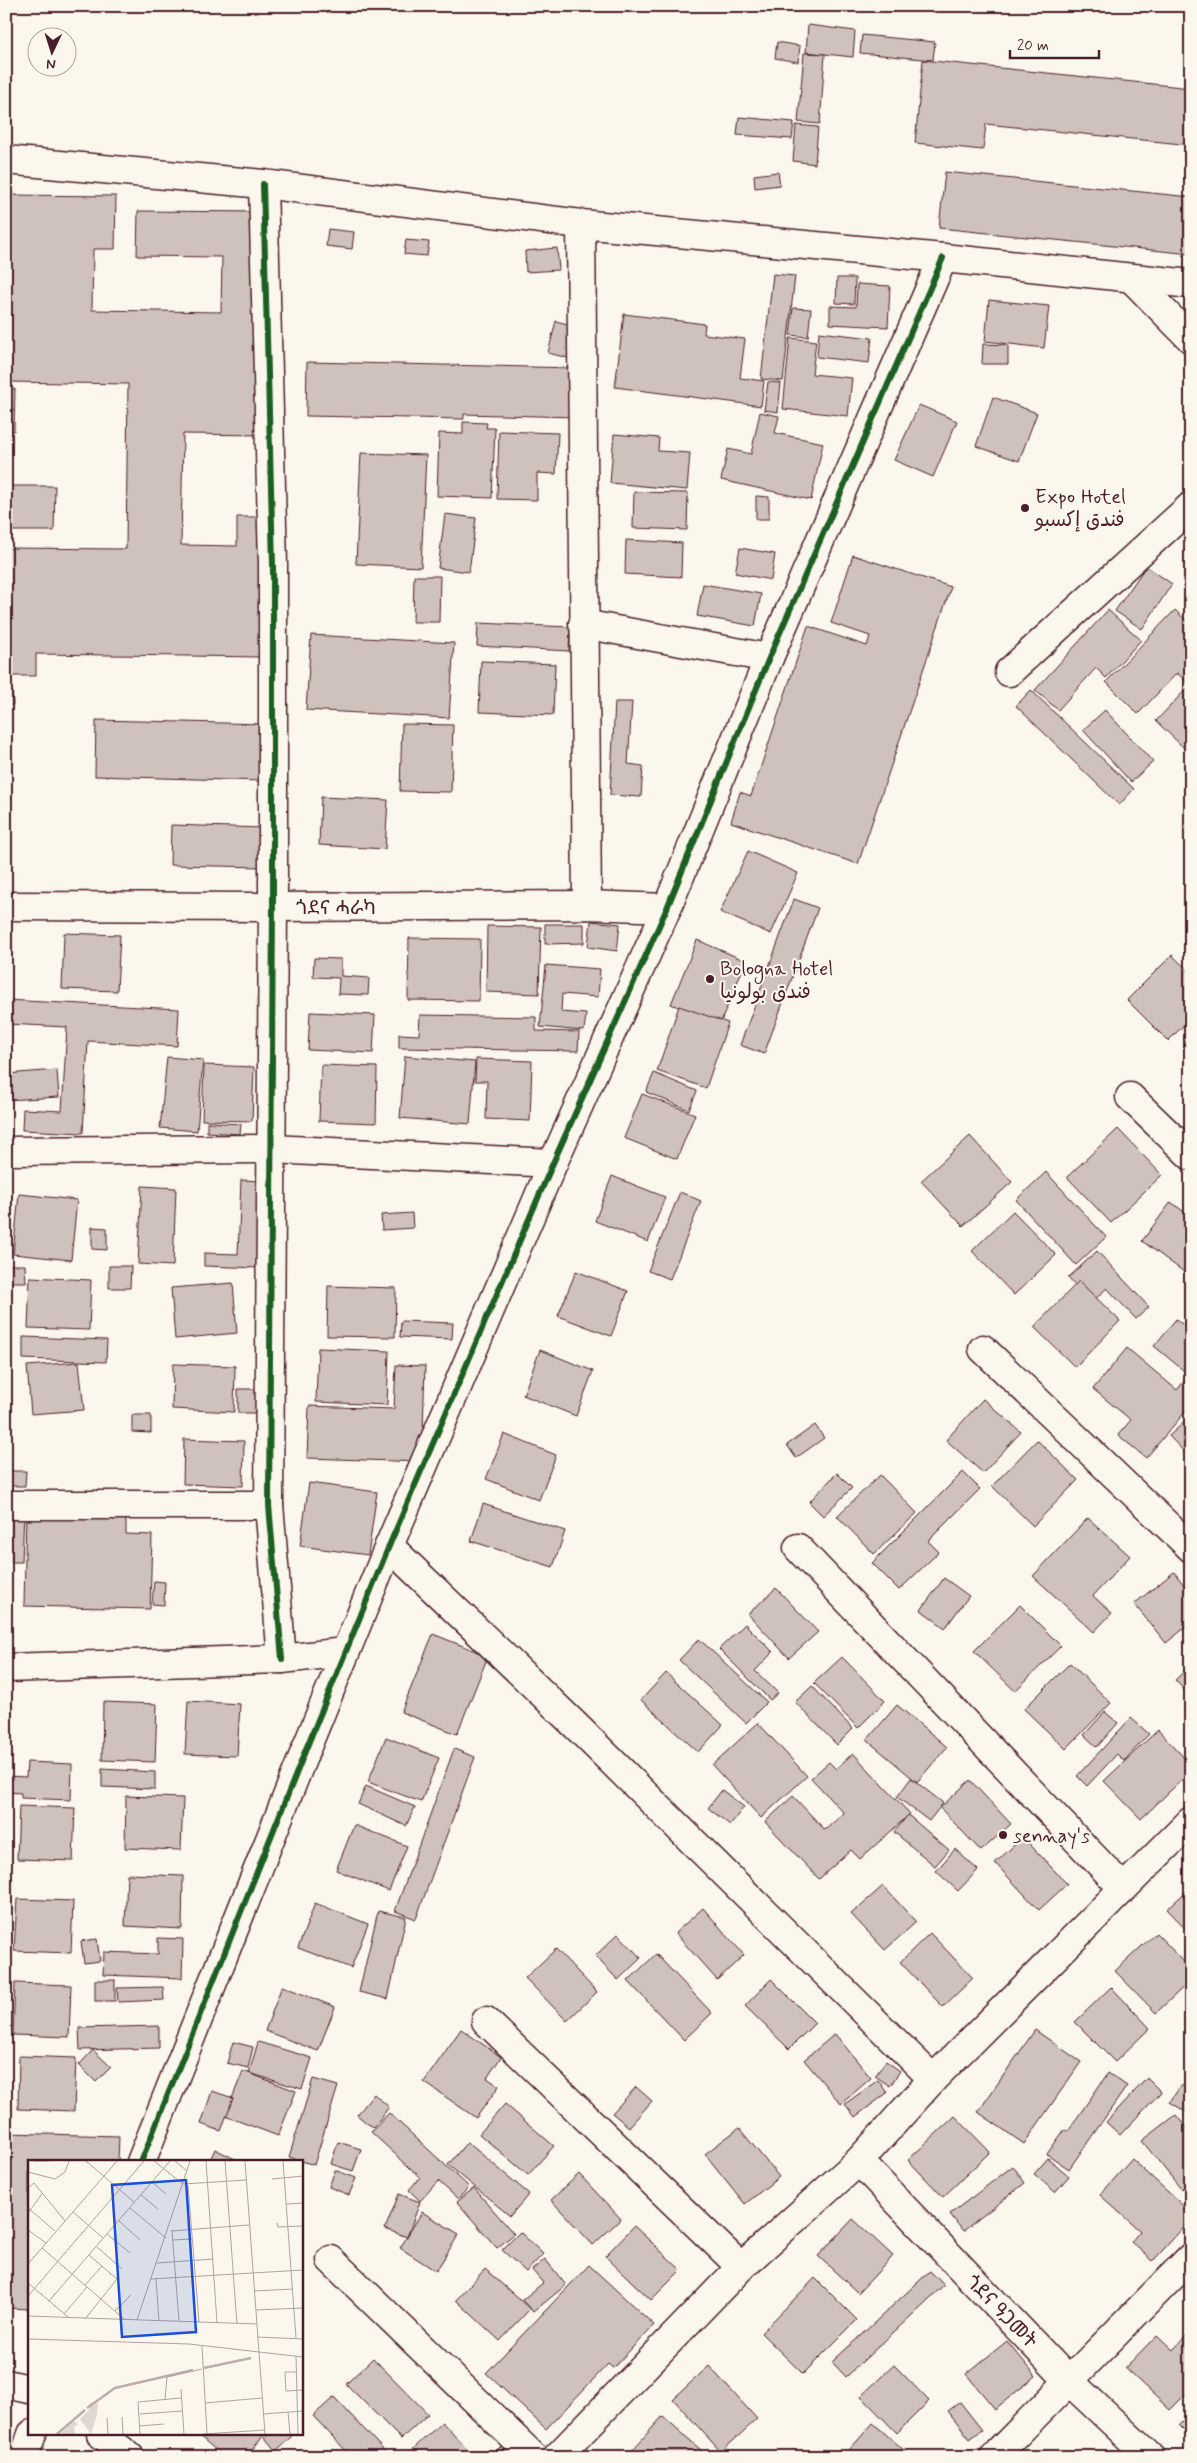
<svg xmlns="http://www.w3.org/2000/svg" width="1197" height="2463" viewBox="0 0 1197 2463" font-family="Mynerve,'Playpen Sans Arabic','Noto Sans Ethiopic',sans-serif">
<style>
.building{fill:#cfc2bc;stroke:#4a1f2b}
.lines{fill:none;stroke-linecap:round;stroke-linejoin:round}
.street-casing{stroke:#4a1f2b;stroke-width:31}
.street{stroke:#fbf7ec;stroke-width:28}
.cycleway-casing{stroke:#fbf7ec;stroke-width:9}
.cycleway{stroke:#1b5e20;stroke-width:6}
.poi-dot{fill:#4a1f2b;stroke:#fbf7ec;stroke-width:2}
.labels{text-anchor:middle;stroke-width:4;stroke-linejoin:round;paint-order:stroke}
.poi-label{font-size:20px;fill:#4a1f2b;stroke:#fbf7ec;text-anchor:start}
.street-label{font-size:20px;fill:#4a1f2b;stroke:#fbf7ec}
.inset-river{fill:none;stroke:#bfadaa;stroke-width:2.5}
.inset-road{fill:none;stroke:#b4a19f;stroke-width:1}
.view{fill:#1d4ed8;fill-opacity:0.15;stroke:#1d4ed8;stroke-width:2.5}
.inset-edge{fill:none;stroke:#4a1f2b;stroke-width:2.5}
</style>
<rect width="100%" height="100%" fill="#fbf7ec"/>
<filter id="ink" filterUnits="userSpaceOnUse"><feTurbulence type="fractalNoise" baseFrequency=".02" numOctaves="2"/><feDisplacementMap in="SourceGraphic" scale="10" xChannelSelector="R" yChannelSelector="G"/><feConvolveMatrix kernelMatrix="1 2 1 2 8 2 1 2 1" color-interpolation-filters="sRGB"/></filter>
<g filter="url(#ink)">
<g class="building">
<polygon points="808,25 855,31 853,57 806,52"/>
<polygon points="862,35 935,42 933,60 860,53"/>
<polygon points="777,42 800,46 798,62 775,58"/>
<polygon points="804,53 825,54 820,124 798,122"/>
<polygon points="923,60 1191,88 1191,145 986,124 983,150 915,143"/>
<polygon points="739,117 794,122 792,139 737,135"/>
<polygon points="796,125 818,127 815,164 793,161"/>
<polygon points="778,172 780,185 755,188 754,175"/>
<polygon points="945,172 1191,197 1191,254 939,228"/>
<polygon points="6,195 116,196 115,249 93,249 92,310 221,312 222,257 137,256 138,211 265,212 263,435 183,434 181,545 237,546 237,517 265,517 263,657 36,654 36,676 6,676 6,548 126,549 128,384 6,382"/>
<polygon points="328,229 354,232 352,249 326,246"/>
<polygon points="406,240 429,242 427,256 404,254"/>
<polygon points="557,248 559,270 526,272 525,251"/>
<polygon points="773,274 795,276 783,381 761,379"/>
<polygon points="837,278 855,278 854,304 836,303"/>
<polygon points="857,284 890,286 888,327 830,324 830,306 856,307"/>
<polygon points="989,300 1049,306 1044,348 985,341"/>
<polygon points="793,308 811,309 808,337 790,335"/>
<polygon points="624,314 705,324 704,334 745,339 740,378 764,381 761,406 615,387"/>
<polygon points="556,321 575,326 568,358 548,353"/>
<polygon points="819,332 872,338 869,363 817,357"/>
<polygon points="790,338 816,341 812,374 852,378 848,416 783,409"/>
<polygon points="983,344 1008,345 1008,364 982,364"/>
<polygon points="307,362 576,368 575,417 464,414 464,419 306,416"/>
<polygon points="768,382 781,383 778,412 764,410"/>
<polygon points="6,389 15,389 14,431 6,430"/>
<polygon points="993,397 1037,413 1019,461 976,446"/>
<polygon points="919,405 957,421 933,477 894,460"/>
<polygon points="760,412 779,416 775,433 823,443 811,500 721,480 728,449 751,454"/>
<polygon points="463,422 487,423 486,428 495,428 492,498 437,496 439,433 463,434"/>
<polygon points="499,431 558,433 556,474 537,473 537,500 497,499"/>
<polygon points="614,434 659,438 658,451 690,453 687,490 610,483"/>
<polygon points="361,453 426,455 421,567 356,564"/>
<polygon points="6,486 55,486 54,531 6,531"/>
<polygon points="634,492 688,493 687,530 633,528"/>
<polygon points="756,496 769,497 769,519 756,519"/>
<polygon points="445,514 476,518 469,572 438,568"/>
<polygon points="626,540 682,543 681,577 625,574"/>
<polygon points="740,548 775,554 771,580 735,573"/>
<polygon points="853,555 951,587 858,864 731,822 740,792 751,796 808,626 867,646 870,636 831,623"/>
<polygon points="1146,566 1172,584 1142,629 1115,611"/>
<polygon points="414,576 440,576 439,622 413,622"/>
<polygon points="703,584 761,594 755,626 697,616"/>
<polygon points="1108,610 1141,640 1106,678 1096,668 1058,710 1035,690"/>
<polygon points="1175,610 1191,625 1191,743 1185,749 1156,721 1190,685 1177,673 1138,714 1106,682"/>
<polygon points="478,623 570,627 569,651 477,646"/>
<polygon points="311,635 454,643 449,718 306,710"/>
<polygon points="481,661 555,664 553,715 479,712"/>
<polygon points="1031,690 1134,789 1119,805 1016,706"/>
<polygon points="6,691 12,691 13,705 6,705"/>
<polygon points="615,702 632,702 628,764 643,766 641,797 610,795"/>
<polygon points="1105,710 1153,762 1131,782 1083,730"/>
<polygon points="96,720 265,724 263,781 95,776"/>
<polygon points="402,724 453,725 451,792 400,791"/>
<polygon points="321,797 388,800 385,849 319,845"/>
<polygon points="171,825 263,828 262,867 170,865"/>
<polygon points="748,851 798,873 771,934 720,912"/>
<polygon points="794,899 818,908 764,1054 740,1045"/>
<polygon points="591,921 620,924 617,951 588,947"/>
<polygon points="545,924 584,924 584,943 545,944"/>
<polygon points="487,926 541,927 539,994 486,992"/>
<polygon points="64,933 120,935 117,991 62,989"/>
<polygon points="409,938 480,939 479,1001 408,1000"/>
<polygon points="697,940 746,961 720,1024 671,1004"/>
<polygon points="1172,955 1191,973 1191,1018 1168,1041 1127,1000"/>
<polygon points="314,958 341,959 341,976 369,978 368,995 338,994 339,978 313,977"/>
<polygon points="546,965 600,969 598,997 562,994 561,1012 586,1014 584,1031 540,1027"/>
<polygon points="6,1000 179,1009 177,1046 88,1041 83,1133 22,1130 23,1109 62,1111 67,1027 6,1024"/>
<polygon points="679,1006 728,1023 706,1088 657,1071"/>
<polygon points="310,1012 375,1015 373,1053 308,1050"/>
<polygon points="420,1015 536,1017 536,1031 579,1032 578,1051 399,1048 399,1034 419,1035"/>
<polygon points="405,1056 475,1062 470,1124 400,1118"/>
<polygon points="167,1057 203,1060 197,1131 160,1128"/>
<polygon points="476,1059 532,1061 530,1121 486,1119 487,1081 475,1081"/>
<polygon points="204,1065 254,1067 252,1121 202,1120"/>
<polygon points="321,1065 377,1067 376,1123 319,1121"/>
<polygon points="57,1070 59,1097 6,1100 6,1074"/>
<polygon points="654,1073 697,1091 689,1110 646,1092"/>
<polygon points="642,1094 695,1114 677,1159 624,1138"/>
<polygon points="207,1122 241,1124 240,1134 207,1132"/>
<polygon points="1118,1129 1162,1175 1111,1223 1067,1177"/>
<polygon points="970,1136 1012,1182 963,1226 921,1181"/>
<polygon points="1046,1172 1106,1237 1076,1265 1016,1200"/>
<polygon points="612,1176 665,1197 648,1242 595,1221"/>
<polygon points="241,1180 263,1181 259,1268 204,1266 204,1253 238,1254"/>
<polygon points="142,1186 176,1188 173,1266 138,1264"/>
<polygon points="680,1192 701,1201 670,1279 648,1271"/>
<polygon points="19,1194 77,1200 71,1260 13,1254"/>
<polygon points="1171,1202 1191,1217 1191,1271 1188,1275 1142,1241"/>
<polygon points="1013,1211 1056,1255 1014,1295 972,1251"/>
<polygon points="412,1213 413,1228 382,1230 381,1215"/>
<polygon points="92,1227 107,1228 107,1250 92,1249"/>
<polygon points="1097,1251 1149,1307 1136,1319 1107,1288 1091,1303 1068,1278"/>
<polygon points="6,1265 25,1265 26,1282 6,1282"/>
<polygon points="109,1266 131,1266 130,1288 109,1288"/>
<polygon points="576,1271 628,1291 611,1336 558,1316"/>
<polygon points="30,1277 91,1280 89,1330 28,1328"/>
<polygon points="1079,1281 1120,1321 1075,1367 1034,1327"/>
<polygon points="233,1283 237,1333 175,1339 171,1288"/>
<polygon points="328,1286 396,1288 395,1337 327,1336"/>
<polygon points="1176,1319 1191,1331 1191,1405 1146,1458 1118,1435 1131,1420 1093,1389 1127,1348 1177,1390 1189,1375 1154,1346"/>
<polygon points="401,1321 453,1323 452,1339 400,1337"/>
<polygon points="23,1337 107,1340 106,1362 23,1359"/>
<polygon points="318,1348 389,1351 387,1405 316,1402"/>
<polygon points="540,1350 593,1371 576,1416 523,1395"/>
<polygon points="79,1362 84,1410 31,1414 27,1366"/>
<polygon points="173,1364 235,1366 234,1412 172,1409"/>
<polygon points="396,1365 425,1366 422,1462 307,1458 309,1406 394,1409"/>
<rect x="238" y="1389" width="18" height="24"/>
<polygon points="983,1399 1021,1432 983,1473 946,1440"/>
<polygon points="132,1415 151,1415 151,1433 132,1432"/>
<polygon points="1191,1416 1191,1459 1169,1436"/>
<polygon points="815,1425 824,1438 796,1458 787,1445"/>
<polygon points="504,1434 556,1455 539,1500 486,1479"/>
<polygon points="184,1439 244,1441 243,1486 183,1484"/>
<polygon points="1037,1440 1078,1480 1033,1526 992,1486"/>
<polygon points="6,1471 26,1471 25,1486 6,1486"/>
<polygon points="963,1472 980,1489 928,1541 939,1552 899,1590 872,1563"/>
<polygon points="837,1473 852,1488 823,1516 809,1502"/>
<polygon points="880,1475 917,1513 874,1554 837,1516"/>
<polygon points="309,1483 377,1492 368,1555 300,1546"/>
<polygon points="483,1504 565,1531 553,1567 471,1541"/>
<polygon points="6,1511 24,1512 22,1562 6,1562"/>
<polygon points="26,1512 126,1515 126,1534 152,1535 150,1609 24,1606"/>
<polygon points="1088,1518 1130,1556 1093,1596 1112,1613 1094,1632 1033,1576"/>
<polygon points="1174,1572 1191,1594 1191,1623 1166,1643 1134,1604"/>
<polygon points="944,1578 969,1596 945,1628 921,1610"/>
<polygon points="154,1581 165,1582 164,1605 152,1604"/>
<polygon points="776,1588 818,1632 789,1658 748,1614"/>
<polygon points="1020,1605 1061,1646 1015,1691 974,1651"/>
<polygon points="745,1624 773,1652 755,1671 778,1693 770,1700 719,1649"/>
<polygon points="433,1634 488,1656 457,1734 401,1712"/>
<polygon points="699,1639 767,1702 746,1723 679,1660"/>
<polygon points="842,1657 885,1701 858,1728 814,1683"/>
<polygon points="1070,1663 1111,1703 1066,1749 1024,1709"/>
<polygon points="1191,1665 1191,1697 1175,1680"/>
<polygon points="666,1673 723,1725 698,1752 641,1700"/>
<polygon points="812,1686 853,1729 837,1745 795,1702"/>
<polygon points="6,1692 10,1692 6,1734"/>
<polygon points="188,1701 240,1704 237,1756 185,1754"/>
<polygon points="103,1702 157,1704 155,1762 102,1760"/>
<polygon points="897,1705 947,1747 917,1782 867,1740"/>
<polygon points="1105,1712 1118,1723 1097,1747 1084,1735"/>
<polygon points="1131,1718 1149,1734 1124,1761 1117,1754 1087,1786 1077,1776"/>
<polygon points="758,1723 807,1776 761,1818 712,1765"/>
<polygon points="1158,1730 1191,1765 1191,1771 1141,1819 1104,1781"/>
<polygon points="386,1737 439,1758 421,1802 368,1782"/>
<polygon points="454,1749 475,1757 416,1919 395,1911"/>
<polygon points="853,1753 910,1814 860,1859 851,1850 819,1879 765,1822 793,1796 825,1830 844,1813 811,1778 829,1762 836,1769"/>
<polygon points="27,1762 72,1764 71,1800 21,1798 21,1793 6,1792 6,1776 26,1777"/>
<polygon points="102,1769 155,1772 155,1789 102,1787"/>
<polygon points="911,1778 943,1803 929,1821 897,1797"/>
<polygon points="970,1780 1011,1824 981,1851 940,1808"/>
<polygon points="366,1786 415,1807 406,1826 358,1804"/>
<polygon points="722,1790 744,1807 730,1825 708,1808"/>
<polygon points="126,1796 183,1798 181,1850 125,1848"/>
<polygon points="19,1806 75,1808 73,1861 17,1859"/>
<polygon points="908,1815 949,1850 935,1866 894,1832"/>
<polygon points="354,1825 407,1846 389,1891 336,1870"/>
<polygon points="1023,1837 1067,1884 1039,1910 995,1863"/>
<polygon points="955,1849 978,1870 958,1891 936,1871"/>
<polygon points="127,1874 183,1876 182,1929 125,1926"/>
<polygon points="883,1886 916,1922 885,1950 851,1914"/>
<polygon points="1191,1887 1191,1934 1167,1909"/>
<polygon points="17,1899 73,1901 71,1953 14,1951"/>
<polygon points="315,1903 368,1924 351,1968 298,1948"/>
<polygon points="703,1908 744,1955 717,1980 675,1933"/>
<polygon points="378,1911 406,1917 388,1999 359,1992"/>
<polygon points="930,1933 973,1978 943,2007 900,1962"/>
<polygon points="1156,1933 1191,1969 1191,1980 1156,2013 1115,1971"/>
<polygon points="618,1934 641,1958 618,1980 595,1956"/>
<polygon points="158,1938 183,1939 182,1978 103,1975 104,1952 158,1954"/>
<polygon points="97,1939 100,1961 84,1963 81,1941"/>
<polygon points="556,1949 597,1992 567,2021 525,1978"/>
<polygon points="656,1954 712,2013 684,2040 628,1981"/>
<polygon points="771,1979 815,2023 789,2049 745,2006"/>
<rect x="95" y="1980" width="20" height="21"/>
<polygon points="15,1983 71,1985 69,2037 13,2035"/>
<polygon points="282,1986 335,2007 318,2051 265,2031"/>
<polygon points="163,1987 164,2000 118,2002 117,1988"/>
<polygon points="1111,1987 1150,2028 1115,2062 1075,2022"/>
<polygon points="159,2026 159,2048 80,2050 79,2028"/>
<polygon points="461,2029 501,2057 487,2078 499,2086 476,2118 424,2082"/>
<polygon points="1035,2030 1081,2062 1024,2144 978,2112"/>
<polygon points="835,2034 871,2078 841,2104 804,2060"/>
<polygon points="233,2042 253,2047 248,2068 227,2063"/>
<polygon points="258,2042 312,2058 302,2089 249,2073"/>
<polygon points="93,2050 111,2067 96,2082 79,2065"/>
<polygon points="19,2056 76,2058 74,2111 18,2109"/>
<polygon points="886,2061 900,2071 890,2086 875,2076"/>
<polygon points="243,2071 296,2091 278,2136 225,2116"/>
<polygon points="1108,2073 1127,2086 1069,2169 1047,2154 1065,2129 1068,2131"/>
<polygon points="1147,2078 1161,2092 1120,2135 1106,2122"/>
<polygon points="313,2079 338,2086 314,2165 289,2157"/>
<polygon points="878,2080 887,2093 855,2117 845,2104"/>
<polygon points="1181,2085 1191,2091 1191,2115 1170,2102"/>
<polygon points="636,2087 652,2101 629,2127 612,2113"/>
<polygon points="212,2091 233,2098 221,2131 201,2124"/>
<polygon points="374,2094 389,2107 373,2128 357,2115"/>
<polygon points="505,2104 554,2146 528,2175 479,2134"/>
<polygon points="389,2113 469,2187 458,2199 438,2181 420,2201 409,2190 420,2177 371,2132"/>
<polygon points="1176,2115 1191,2134 1191,2182 1181,2189 1142,2141"/>
<polygon points="955,2116 990,2152 943,2197 908,2160"/>
<polygon points="739,2128 779,2177 745,2204 705,2154"/>
<polygon points="6,2133 119,2136 118,2162 29,2162 29,2309 6,2308"/>
<polygon points="338,2142 361,2149 353,2171 331,2164"/>
<polygon points="467,2142 529,2194 510,2216 448,2165"/>
<polygon points="215,2149 241,2162 209,2162"/>
<polygon points="1048,2158 1069,2176 1055,2192 1034,2174"/>
<polygon points="1132,2159 1191,2213 1191,2219 1153,2261 1131,2242 1140,2231 1100,2195"/>
<polygon points="1013,2166 1025,2183 963,2231 950,2214"/>
<polygon points="335,2170 356,2178 349,2195 329,2187"/>
<polygon points="579,2174 621,2219 593,2245 551,2200"/>
<polygon points="474,2188 514,2234 497,2248 457,2202"/>
<polygon points="399,2194 420,2202 407,2237 385,2229"/>
<polygon points="422,2212 459,2234 436,2271 400,2248"/>
<polygon points="853,2219 893,2256 858,2293 818,2256"/>
<polygon points="634,2226 681,2270 651,2300 605,2256"/>
<polygon points="520,2232 543,2254 526,2272 502,2250"/>
<polygon points="545,2259 566,2285 533,2312 522,2300 543,2283 532,2270"/>
<polygon points="589,2265 654,2325 613,2368 608,2364 546,2429 486,2373"/>
<polygon points="485,2269 530,2309 500,2341 456,2300"/>
<polygon points="930,2271 944,2285 846,2377 832,2362"/>
<polygon points="815,2278 857,2320 803,2374 761,2333"/>
<polygon points="1188,2334 1191,2337 1191,2389 1170,2410 1125,2368 1157,2335 1173,2350"/>
<polygon points="1007,2341 1036,2376 995,2409 966,2374"/>
<polygon points="373,2358 428,2414 401,2439 346,2384"/>
<polygon points="894,2365 929,2401 897,2433 861,2396"/>
<polygon points="709,2366 757,2419 721,2452 673,2399"/>
<polygon points="334,2397 390,2457 352,2457 313,2416"/>
<polygon points="960,2402 982,2430 970,2439 948,2411"/>
<polygon points="1191,2412 1191,2438 1178,2425"/>
<polygon points="663,2416 702,2451 697,2457 626,2457"/>
<polygon points="442,2422 474,2457 418,2457 412,2450"/>
<polygon points="873,2423 912,2457 843,2457"/>
<polygon points="197,2434 265,2434 246,2457 224,2457"/>
<polygon points="269,2434 294,2434 276,2451 265,2438"/>
<polygon points="500,2447 509,2457 490,2457"/>
</g>
<g class="lines">
<g class="street-casing">
<g id="street">
<polyline points="6,160 263,184 581,224 943,258 1191,284"/>
<polyline points="263,184 273,564 273,907 269,1505 282,1659"/>
<polyline points="581,224 587,905"/>
<polyline points="1132,279 1191,339"/>
<polyline points="583,624 769,658"/>
<polyline points="1009,672 1191,506"/>
<polyline points="6,906 273,907 587,905 667,908"/>
<polyline points="1130,1097 1191,1156"/>
<polyline points="6,1151 272,1149 553,1163"/>
<polyline points="983,1349 1191,1548"/>
<polyline points="6,1505 269,1505"/>
<polyline points="389,1546 574,1724 933,2079"/>
<polyline points="798,1548 1123,1888"/>
<polyline points="6,1668 282,1659 345,1652"/>
<polyline points="486,2021 741,2267"/>
<polyline points="859,2161 1068,2380 1150,2457"/>
<polyline points="141,2162 308,1744 389,1546 553,1163 667,908 769,658 943,258"/>
<polyline points="331,2260 534,2457"/>
<polyline points="6,2384 29,2389"/>
<polyline points="101,2434 130,2457"/>
<polyline points="24,2457 32,2434"/>
<polyline points="557,2457 741,2267 859,2161 933,2079 1191,1821"/>
<polyline points="994,2457 1191,2257"/>
</g>
</g>
<use href="#street" class="street"/>
<g class="cycleway-casing">
<g id="cycleway">
<polyline points="263,184 273,564 273,907 269,1505 282,1659"/>
<polyline points="141,2162 308,1744 389,1546 553,1163 667,908 769,658 943,258"/>
</g>
</g>
<use href="#cycleway" class="cycleway"/>
</g>
</g>
<g class="poi-dot">
<circle cx="1025" cy="508" r="5"/>
<circle cx="710" cy="979" r="5"/>
<circle cx="1003" cy="1835" r="5"/>
</g>
<g class="labels">
<g class="poi-label">
<text x="1035" y="503">Expo Hotel<tspan x="1035" dy="23">فندق إكسبو</tspan></text>
<text x="720" y="975">Bologna Hotel<tspan x="720" dy="23">فندق بولونيا</tspan></text>
<text x="1013" y="1842">sennay's</text>
</g>
<g class="street-label">
<text x="336" y="914">ጎደና ሓራካ</text>
<text transform="translate(1002 2311) rotate(46)" y="7">ጎደና ዓጋመት</text>
</g>
</g>
<g transform="translate(28 2160)">
<rect width="275" height="275" fill="#fbf7ec"/>
<path d="M67,242L70,244L69,255L63,274L52,259L61,250V244ZM46,261L50,264L46,267L47,274H32Z" fill="#e2d7d0"/>
<path class="inset-river" d="M176,208L223,198M59,248L87,228L165,210M29,274L57,250"/>
<path class="inset-road" d="M5,1H21M58,1L106,42M126,1L155,24L218,20M147,1L159,11M178,1L189,163M197,1L209,164M217,1L237,274M255,1L268,178M0,12L27,19L37,12L41,1M244,19L275,16M124,22L138,34M160,25L171,162M0,28L6,23L37,61M113,35L130,49M259,44L275,43M0,48L27,71M102,48L138,78M45,52L75,78M0,53L14,34M91,61L112,80M249,63L250,67L275,66M0,70L18,83M143,71L221,65M144,71L151,161M79,74L102,93M145,80L164,79M69,87L94,109M14,88L96,159M129,103L185,99M0,104L89,1M123,119L275,110M128,119L131,161M0,123L40,157M57,125L74,106M226,131L265,129M0,136L116,1M21,141L142,1M228,150L275,148M87,151L103,135M36,154L59,127M0,156L229,164M57,159L89,119L61,95M109,160L162,1M229,177L275,179M0,179L161,184L275,197M174,186L179,274M268,196L270,274M268,212H257L258,231L275,230M153,229L156,274M137,239L139,217L174,209M177,243L234,238M260,252L262,274M112,254L154,251M235,254L275,251M94,257L95,274M79,258L80,274M111,266L136,264M112,274L110,242L153,238M175,274L237,270"/>
<path class="view" d="M158,20L168,172L94,177L84,25Z"/>
<rect width="275" height="275" class="inset-edge"/>
</g>
<rect width="1197" height="2463" fill="none" stroke="#fbf7ec" stroke-width="25"/>
<rect x="12" y="12" width="1172" height="2438" fill="none" stroke="#4a1f2b" stroke-width="2" filter="url(#ink)"/>
<g transform="translate(52 52) rotate(184)"><circle r="24" fill="#fbf7ec" stroke="#b4a19f"/>
<path d="M0-4L9 19L0 12L-9 19Z" fill="#4a1f2b"/>
<text y="-8" font-size="14" font-weight="bold" text-anchor="middle" fill="#4a1f2b">N</text>
</g>
<path d="M1010 50v8h89v-8" fill="none" stroke="#4a1f2b" stroke-width="2.5"/>
<text x="1017" y="50" font-size="15" fill="#4a1f2b" stroke="#fbf7ec" stroke-width="4" paint-order="stroke">20 m</text>
</svg>
